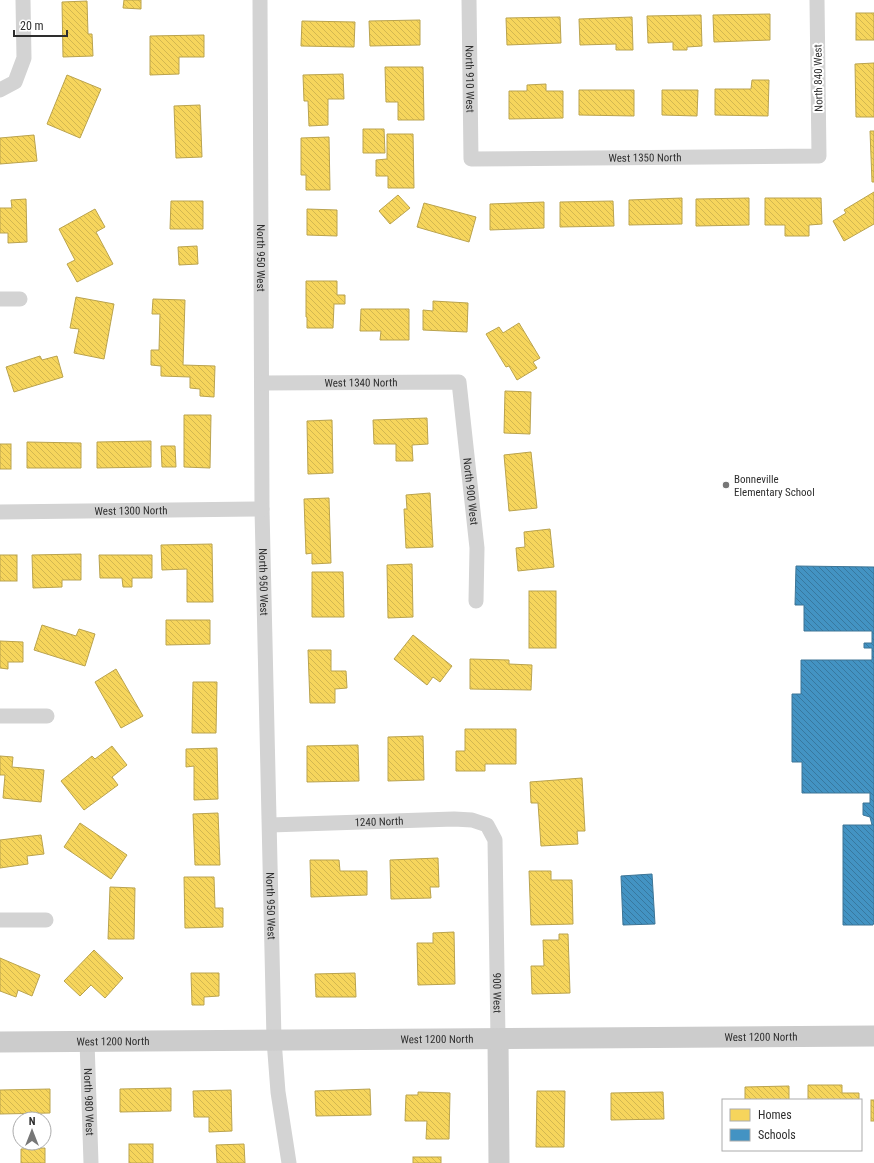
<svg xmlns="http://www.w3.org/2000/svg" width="874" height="1163" viewBox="0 0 874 1163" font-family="'Roboto Condensed',sans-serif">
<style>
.homes{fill:url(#homes-back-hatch);stroke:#baa34e}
.schools{fill:url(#schools-back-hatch);stroke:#3d7596}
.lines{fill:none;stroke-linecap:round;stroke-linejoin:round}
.street{stroke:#d3d3d3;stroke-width:15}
.secondary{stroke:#ccc;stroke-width:21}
.poi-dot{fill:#777;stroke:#fff;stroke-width:1.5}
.labels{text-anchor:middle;stroke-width:4;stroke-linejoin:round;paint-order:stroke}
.street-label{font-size:11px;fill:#2e2e2e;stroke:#fff}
.poi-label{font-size:11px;fill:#2e2e2e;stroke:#fff;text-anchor:start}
</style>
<defs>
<pattern id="homes-back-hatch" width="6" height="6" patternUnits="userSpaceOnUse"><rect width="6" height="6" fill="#f6d55c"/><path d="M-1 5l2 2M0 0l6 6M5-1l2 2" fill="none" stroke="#d3b750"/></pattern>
<pattern id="schools-back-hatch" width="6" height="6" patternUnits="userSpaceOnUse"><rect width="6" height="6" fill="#4393c3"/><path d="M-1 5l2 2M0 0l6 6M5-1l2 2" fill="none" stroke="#38789f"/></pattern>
</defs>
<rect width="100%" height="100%" fill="#fff"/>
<g class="homes">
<polygon points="124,0 141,0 141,9 123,8"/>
<polygon points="87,1 88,34 92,34 93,56 63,57 62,2"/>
<rect x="856" y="13" width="18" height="27"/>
<polygon points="770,14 770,40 714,42 713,15"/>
<polygon points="701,15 702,46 687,47 687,50 673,50 673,42 648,43 647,16"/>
<polygon points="560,17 561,43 507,45 506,18"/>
<polygon points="632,17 633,50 616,50 616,44 580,45 579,19"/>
<polygon points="420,20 420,45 370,46 369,21"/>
<polygon points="302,21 355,22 354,47 301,46"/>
<polygon points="204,35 204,57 179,57 179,74 150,75 150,36"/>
<polygon points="874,63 874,117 856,117 855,64"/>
<polygon points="385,67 423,67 424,120 398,120 398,102 386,102"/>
<polygon points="343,74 344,99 328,99 328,125 309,126 308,101 304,101 303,75"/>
<polygon points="67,75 101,89 80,138 47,124"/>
<polygon points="752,80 769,80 768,116 715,115 715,89 751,89"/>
<polygon points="546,84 546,91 563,91 563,118 509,119 509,91 527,91 527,85"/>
<polygon points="579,90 634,90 634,116 579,115"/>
<polygon points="662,90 698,90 697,116 662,115"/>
<polygon points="200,105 202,157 176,158 174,106"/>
<polygon points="363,129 384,129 385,153 363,153"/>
<polygon points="870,131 874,131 874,182 872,182"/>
<polygon points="387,134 413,134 414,188 388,188 388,176 376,176 376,160 387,159"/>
<polygon points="34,135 37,161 0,164 0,138"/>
<polygon points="329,137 330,190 306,190 306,175 301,175 301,138"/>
<polygon points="874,192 874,224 844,241 833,221 846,213 844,210"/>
<polygon points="398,195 410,208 390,224 379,211"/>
<polygon points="682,198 682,224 629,225 629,200"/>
<polygon points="749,198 749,225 696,226 696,199"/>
<polygon points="765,198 821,198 822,224 809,225 809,236 785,236 785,225 765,225"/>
<polygon points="26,199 27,242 8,243 8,233 0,233 0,208 12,208 11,200"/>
<polygon points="171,201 203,201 203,229 170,229"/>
<polygon points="613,201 614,226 560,227 560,202"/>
<polygon points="544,202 544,228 490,230 490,204"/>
<polygon points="424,203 476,217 469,242 417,227"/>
<polygon points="95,209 105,227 96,232 113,264 77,282 67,264 75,260 59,229"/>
<polygon points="307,209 337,210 337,236 307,235"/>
<polygon points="197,246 198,264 179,265 178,247"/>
<polygon points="306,281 337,281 337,295 345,295 345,304 334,304 333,328 307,328 307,317 306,317"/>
<polygon points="76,297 114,304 104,359 74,353 79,329 70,328"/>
<polygon points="153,299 185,300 183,365 215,366 214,397 200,396 200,389 190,388 190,377 161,376 161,366 151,365 151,350 159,350 160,314 152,314"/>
<polygon points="433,301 468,303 467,332 423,330 423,310 433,311"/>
<polygon points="361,309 409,309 409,340 380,340 381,331 360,331"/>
<polygon points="519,323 540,358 533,362 537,368 517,380 509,366 506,367 486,334 499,327 503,333"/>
<polygon points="40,356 42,360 57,356 63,377 14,392 6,367"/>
<polygon points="505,391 531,392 530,434 504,433"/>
<polygon points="184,415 211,415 210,468 184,467"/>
<polygon points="427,418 428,444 412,445 413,461 396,461 396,444 374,444 373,420"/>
<polygon points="332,420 333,473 308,474 307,421"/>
<polygon points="151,441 151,467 97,468 97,442"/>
<polygon points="27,442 81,443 81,468 27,468"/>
<rect x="0" y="444" width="11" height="25"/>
<polygon points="161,446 175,446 176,467 162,467"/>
<polygon points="531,452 537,508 509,511 504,455"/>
<polygon points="430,493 433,547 406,548 404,509 407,509 406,495"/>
<polygon points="329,498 331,563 312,564 312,553 306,554 304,499"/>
<polygon points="550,529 554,567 518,571 516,548 525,547 524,532"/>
<polygon points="212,544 213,602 187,602 187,569 162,570 161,545"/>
<polygon points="81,554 81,580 62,580 62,587 33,588 32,555"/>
<rect x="0" y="555" width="17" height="26"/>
<polygon points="99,555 152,555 152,578 132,578 132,587 123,587 122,578 100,578"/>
<polygon points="412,564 413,617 388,618 387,565"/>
<polygon points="312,572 343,572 344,617 312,617"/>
<rect x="529" y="591" width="27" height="57"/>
<polygon points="166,620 210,620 210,644 166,645"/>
<polygon points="42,625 76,636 79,629 95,634 85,666 34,650"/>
<polygon points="413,635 452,666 440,682 433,677 427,685 394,659"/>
<polygon points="0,641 23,642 23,662 8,662 8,669 0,668"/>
<polygon points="308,650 331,650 331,671 346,671 347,688 335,689 335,703 310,703"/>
<polygon points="470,659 509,660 509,664 532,665 531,690 470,689"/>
<polygon points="116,669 143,716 121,728 95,682"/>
<polygon points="193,682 217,682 216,733 192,733"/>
<polygon points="465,729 516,729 516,764 485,764 485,771 456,771 456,751 465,751"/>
<polygon points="423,736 424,780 388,781 388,737"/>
<polygon points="358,745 359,781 307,782 307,746"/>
<polygon points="112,746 127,765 112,777 118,785 84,810 61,781 92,756 95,759"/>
<polygon points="217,748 218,799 194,800 194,766 186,767 186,749"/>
<polygon points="0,756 13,757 12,767 44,770 41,802 3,798 5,775 0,775"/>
<polygon points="582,778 585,831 577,831 578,844 541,846 538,803 531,803 530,782"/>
<polygon points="218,813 220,865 195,865 193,814"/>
<polygon points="80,823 127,855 111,879 64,847"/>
<polygon points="41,835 44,854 27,856 28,864 0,868 0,840"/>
<polygon points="438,858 439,887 430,887 431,898 391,899 390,860"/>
<polygon points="310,860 339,860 340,871 367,871 367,895 311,897"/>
<polygon points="529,871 551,871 551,880 572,880 573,924 531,925"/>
<polygon points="184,877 214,877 215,908 223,908 223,927 185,928"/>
<polygon points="110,887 135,888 134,939 108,939"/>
<polygon points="454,932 455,984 418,985 417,943 433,943 433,933"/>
<polygon points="559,934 568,934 570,993 532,994 531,966 544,966 543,940 559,940"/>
<polygon points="94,950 123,978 105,998 91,985 80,996 64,981"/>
<polygon points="0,958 40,975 32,996 18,990 16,997 0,991"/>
<polygon points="191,973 219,973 219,996 204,997 204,1005 192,1005"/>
<polygon points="355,973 356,997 316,997 315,974"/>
<polygon points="808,1085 842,1085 842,1093 859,1093 859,1100 808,1100"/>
<polygon points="789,1086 789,1100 745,1100 745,1087"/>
<polygon points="171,1088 171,1111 120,1112 120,1089"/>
<polygon points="50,1089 50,1113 0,1114 0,1090"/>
<polygon points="370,1089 371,1115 316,1116 315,1091"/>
<polygon points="231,1090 232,1131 209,1132 209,1117 194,1117 193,1091"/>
<polygon points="537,1091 565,1091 564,1147 536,1147"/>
<polygon points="418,1092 450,1093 449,1139 426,1139 427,1121 405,1121 406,1095 418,1095"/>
<polygon points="663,1092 664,1119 611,1120 611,1093"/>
<rect x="871" y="1100" width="3" height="21"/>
<rect x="129" y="1144" width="24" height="19"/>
<polygon points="244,1144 245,1163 217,1163 216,1145"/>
<polygon points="45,1148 45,1163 21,1163 21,1149"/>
<rect x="413" y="1157" width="28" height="6"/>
</g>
<g class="schools">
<polygon points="796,566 874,567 874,922 873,925 843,925 843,825 872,825 870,817 863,815 863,803 870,803 870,793 802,793 802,762 792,762 792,694 801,694 801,660 872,660 872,648 864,648 864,643 872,643 872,631 804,631 804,605 795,605"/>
<polygon points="652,874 655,924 623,925 621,876"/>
</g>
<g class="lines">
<g class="street">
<path id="s1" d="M260,0L262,509L274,1040L278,1092L289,1163"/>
<path id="s2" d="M469,0L471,159L819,156L817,0"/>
<polyline points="0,90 15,82 24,58 23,0"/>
<polyline points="0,299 20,299"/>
<path id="s3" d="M262,383L459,382L477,548L476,601"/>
<path id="s4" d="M0,512L262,509"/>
<polyline points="0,716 47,716"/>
<path id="s5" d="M270,825L454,819L472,820L487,825L495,840L498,1039"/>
<polyline points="0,920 46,920"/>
<path id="s6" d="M87,1041L91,1163"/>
</g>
<g class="secondary">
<polyline points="498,1039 499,1163"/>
<path id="s7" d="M0,1042L874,1036"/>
</g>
</g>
<circle class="poi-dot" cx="726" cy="485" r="4"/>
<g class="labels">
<g class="street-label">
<text transform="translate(818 78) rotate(-91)" y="4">North 840 West</text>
<text dy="4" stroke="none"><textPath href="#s2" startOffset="79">North 910 West</textPath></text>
<text dy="4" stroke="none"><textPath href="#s2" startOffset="333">West 1350 North</textPath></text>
<text dy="4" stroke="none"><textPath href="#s1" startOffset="258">North 950 West</textPath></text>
<text dy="4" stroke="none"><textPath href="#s3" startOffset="99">West 1340 North</textPath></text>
<text dy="4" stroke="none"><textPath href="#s3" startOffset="307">North 900 West</textPath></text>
<text dy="4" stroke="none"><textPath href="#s4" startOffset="131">West 1300 North</textPath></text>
<text dy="4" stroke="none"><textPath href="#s1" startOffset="582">North 950 West</textPath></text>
<text dy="4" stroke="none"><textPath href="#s5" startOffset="109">1240 North</textPath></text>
<text dy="4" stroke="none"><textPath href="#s1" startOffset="906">North 950 West</textPath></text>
<text dy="4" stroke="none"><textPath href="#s5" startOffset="388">900 West</textPath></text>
<text dy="4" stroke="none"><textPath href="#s7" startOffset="761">West 1200 North</textPath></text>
<text dy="4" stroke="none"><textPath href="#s7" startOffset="437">West 1200 North</textPath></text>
<text dy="4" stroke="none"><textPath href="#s7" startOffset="113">West 1200 North</textPath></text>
<text dy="4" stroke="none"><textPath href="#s6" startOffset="61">North 980 West</textPath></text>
</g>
<g class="poi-label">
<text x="734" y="483">Bonneville<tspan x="734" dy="13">Elementary School</tspan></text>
</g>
</g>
<rect x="722" y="1099" width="140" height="52" fill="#ffffff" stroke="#ababab"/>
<rect x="730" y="1109" width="20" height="12" fill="#f6d55c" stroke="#ababab"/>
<text x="758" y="1119" font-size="12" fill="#2e2e2e">Homes</text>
<rect x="730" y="1129" width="20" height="12" fill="#4393c3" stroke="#ababab"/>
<text x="758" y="1139" font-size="12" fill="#2e2e2e">Schools</text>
<g transform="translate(32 1131)"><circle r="19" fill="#ffffff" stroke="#ababab"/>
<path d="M0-3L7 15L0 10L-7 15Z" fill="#777777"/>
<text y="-6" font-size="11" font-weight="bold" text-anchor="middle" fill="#2e2e2e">N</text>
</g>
<path d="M14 30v6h53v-6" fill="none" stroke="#2e2e2e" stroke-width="2"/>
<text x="20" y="30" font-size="12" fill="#2e2e2e" stroke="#ffffff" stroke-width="3" paint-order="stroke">20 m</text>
</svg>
